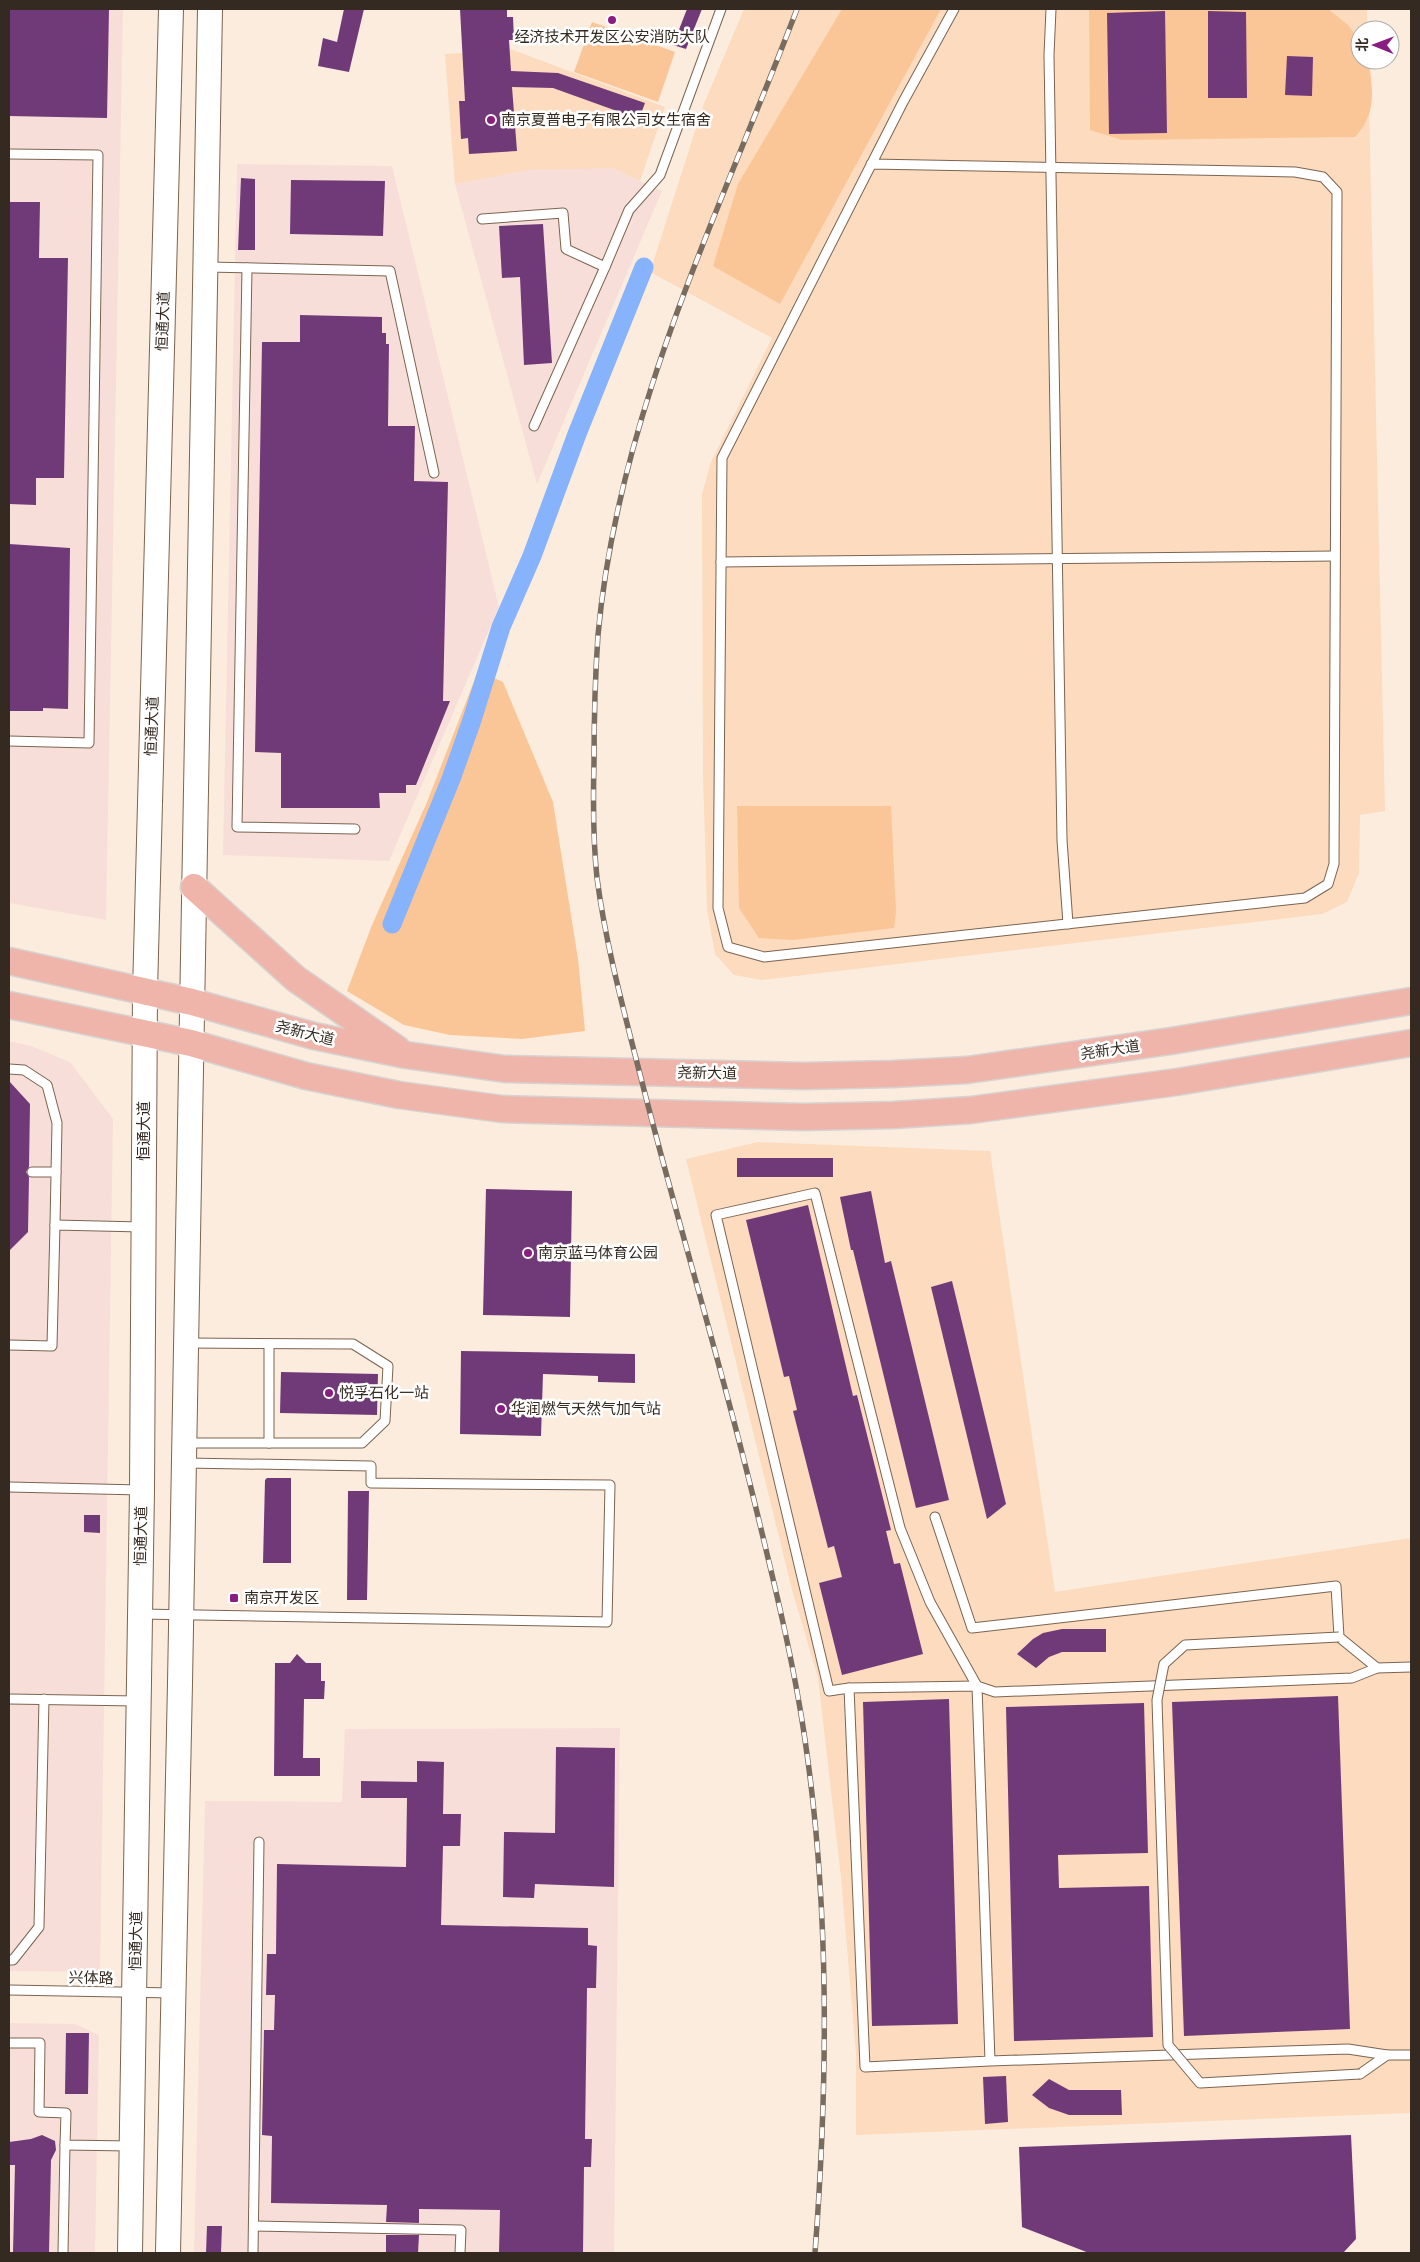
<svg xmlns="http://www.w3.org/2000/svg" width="1420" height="2262" viewBox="0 0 1420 2262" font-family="'PT Sans','Noto Sans SC',sans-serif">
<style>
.built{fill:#fcdbbf}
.industrial{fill:#f8ded9}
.green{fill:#fbc697}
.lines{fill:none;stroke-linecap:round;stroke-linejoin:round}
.canal{stroke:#87b2fc;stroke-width:19}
.building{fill:#703a79}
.lane-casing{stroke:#7b6450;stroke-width:11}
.secondary-casing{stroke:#7b6450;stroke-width:26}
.primary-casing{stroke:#d6d4d3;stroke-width:29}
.lane{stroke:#fff;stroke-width:9}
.secondary{stroke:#fff;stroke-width:24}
.primary{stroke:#efb5ab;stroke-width:26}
.rail-casing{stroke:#786c61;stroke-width:5.5}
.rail{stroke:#fff;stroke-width:4;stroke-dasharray:11;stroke-linecap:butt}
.lane-bridge-casing{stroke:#7b6450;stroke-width:11;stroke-linecap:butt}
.lane-bridge{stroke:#fff;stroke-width:9}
.poi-dot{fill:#8a1d82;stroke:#fff;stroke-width:2}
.labels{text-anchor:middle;stroke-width:5;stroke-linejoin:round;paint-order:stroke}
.poi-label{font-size:15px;fill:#342a21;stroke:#fff;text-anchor:start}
.street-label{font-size:15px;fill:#342a21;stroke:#fff}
</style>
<rect width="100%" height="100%" fill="#fcecde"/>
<g class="built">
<polygon points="744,9 1367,9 1367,30 1360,30 1360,60 1368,60 1385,811 1360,815 1359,873 1347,902 1322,914 762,980 734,975 715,954 707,909 703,774 702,494 711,462 772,338 650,272 703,106"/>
<polygon points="513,50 665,107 640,181 612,168 455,184 445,54"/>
<polygon points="758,1142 990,1151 1055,1592 1411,1538 1411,2113 856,2135 856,2054 841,1877 818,1678 792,1590 686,1159"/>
</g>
<g class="industrial">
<polygon points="9,9 123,9 106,920 9,903"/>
<polygon points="237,164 392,166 499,607 389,861 223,855"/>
<polygon points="612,168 662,191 537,484 455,184 528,170"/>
<polygon points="9,1041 31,1046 70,1062 113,1119 100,1972 9,1971"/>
<polygon points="620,1728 614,2253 194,2253 205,1801 342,1802 345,1729"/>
<polygon points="9,2023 75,2024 99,2035 95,2253 9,2253"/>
</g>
<g class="green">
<polygon points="842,9 941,9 780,304 713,266 738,184"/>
<path d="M1089,9H1328L1348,25L1360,41V60H1369C1372,91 1378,112 1355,137L1122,140L1090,130Z"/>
<polygon points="592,22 675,52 658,102 574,72"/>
<polygon points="478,671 503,682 553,802 578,959 585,1031 522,1039 450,1035 404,1025 347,991 372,925 427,802"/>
<polygon points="737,806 891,806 896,912 894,928 793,940 759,938 739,908"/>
</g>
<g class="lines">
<polyline class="canal" points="392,924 451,779 472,720 501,627 532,556 577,434 644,267"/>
</g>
<g class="building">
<polygon points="9,9 109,9 107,118 9,116"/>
<polygon points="344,9 364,9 349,72 318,66 323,38 337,42"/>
<polygon points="460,9 507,9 507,17 513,17 514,40 509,40 511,71 558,73 645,103 639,119 553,88 512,87 517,151 469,154 468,138 461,139 459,101 465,101"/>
<polygon points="687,9 702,9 686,49 673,45"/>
<polygon points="1165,11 1167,133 1109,134 1107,13"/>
<polygon points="1208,11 1246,12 1247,98 1208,98"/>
<polygon points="1287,56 1313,57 1312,96 1285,95"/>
<polygon points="241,178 255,179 255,250 238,250"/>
<polygon points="291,180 385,181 383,236 290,234"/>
<polygon points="9,202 40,202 39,258 68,258 64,478 36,478 36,505 9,504"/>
<polygon points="543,224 552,363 524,365 520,277 502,278 499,226"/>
<polygon points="300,315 382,317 382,333 386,333 386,344 389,344 388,426 415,426 414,481 448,482 443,701 450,701 416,785 406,785 406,793 379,793 380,808 281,808 281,753 255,752 262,342 300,342"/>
<polygon points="9,544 70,548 68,709 43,708 43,711 9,711"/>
<polygon points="9,1081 30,1104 29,1167 26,1172 29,1177 28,1232 9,1251"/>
<rect x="737" y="1158" width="96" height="19"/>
<polygon points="486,1189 572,1191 570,1317 483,1315"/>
<polygon points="871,1191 885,1263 891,1261 949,1500 916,1508 853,1250 851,1250 840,1197"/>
<polygon points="808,1205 853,1396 857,1395 891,1530 886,1531 894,1564 900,1563 923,1654 842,1675 819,1583 842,1577 834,1546 828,1548 793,1411 797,1410 789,1376 784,1377 746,1220"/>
<polygon points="952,1281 1006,1504 987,1519 931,1287"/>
<polygon points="461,1351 635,1354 635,1383 598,1382 598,1376 543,1374 541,1436 460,1434"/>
<polygon points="281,1372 378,1374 377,1415 280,1413"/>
<polygon points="267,1478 291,1478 291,1563 263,1563 265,1480"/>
<polygon points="348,1491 369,1491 367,1600 347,1600"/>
<polygon points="84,1515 100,1515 100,1533 84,1532"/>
<polygon points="1062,1629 1106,1629 1106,1652 1062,1652 1049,1657 1036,1668 1017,1654 1033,1639 1043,1633"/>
<polygon points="297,1654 306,1663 321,1663 321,1681 325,1681 324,1699 304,1699 303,1758 320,1758 320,1776 274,1776 275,1663 290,1663"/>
<polygon points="1338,1696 1350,2029 1184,2036 1172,1702"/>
<polygon points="949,1699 958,2024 872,2026 863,1702"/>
<polygon points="1144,1703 1148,1853 1058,1855 1059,1888 1149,1886 1153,2037 1014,2041 1006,1707"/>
<polygon points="556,1747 615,1748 614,1887 535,1884 534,1898 503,1897 504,1832 555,1833"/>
<polygon points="417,1761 444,1762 443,1814 461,1814 460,1846 443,1846 441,1925 588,1928 588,1945 597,1946 596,1988 587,1988 585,2139 592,2139 591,2167 584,2167 583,2253 499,2253 500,2210 419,2209 419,2223 386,2222 387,2205 271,2203 272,2136 262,2135 264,2030 274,2030 275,1995 266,1995 267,1954 276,1954 277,1864 406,1867 407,1798 361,1798 361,1781 417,1782"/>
<polygon points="66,2033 89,2033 88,2094 65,2094"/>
<polygon points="1006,2076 1008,2122 985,2124 983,2077"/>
<polygon points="1049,2079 1069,2090 1121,2090 1122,2115 1069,2115 1049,2108 1032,2095"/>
<polygon points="42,2135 55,2141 56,2150 51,2160 49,2253 13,2253 15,2165 9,2165 9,2142 31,2139"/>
<polygon points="1351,2135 1356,2239 1343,2253 1089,2253 1022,2227 1019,2147"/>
<polygon points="207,2226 222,2226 221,2253 206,2253"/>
<polygon points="386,2235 419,2235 418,2253 386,2253"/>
</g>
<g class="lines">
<g class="lane-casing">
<g id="lane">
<polyline points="1051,9 1049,55 1062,840 1068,924"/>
<polyline points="9,154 98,155 89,743 9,741"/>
<polyline points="871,164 1295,172 1323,177 1337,192 1334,864 1328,884 1305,898 764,957 728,947 718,908 722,458 903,102 954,9"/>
<polyline points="482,219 563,213 566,249 605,267 629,210 660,175 721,9"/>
<polyline points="206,267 390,271 434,473"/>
<polyline points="247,268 237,827 355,829"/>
<polyline points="534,426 605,267"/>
<polyline points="721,562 1335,556"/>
<polyline points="9,1069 24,1070 47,1085 57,1123 55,1225"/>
<polyline points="32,1172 56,1172"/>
<polyline points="9,1345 52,1346 55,1225 142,1227"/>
<polyline points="186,1443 362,1443 385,1421 388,1366 353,1344 187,1343"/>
<polyline points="269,1443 269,1344"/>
<polyline points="9,1487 141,1490"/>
<polyline points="935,1517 972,1628 1336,1586 1339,1637 1377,1668"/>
<polyline points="140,1614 607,1622 610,1485 371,1483 371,1466 186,1463"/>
<polyline points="849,1688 829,1691 716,1215 815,1193 900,1528 930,1602 977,1686 995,1692 1352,1678 1377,1668 1411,1667"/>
<polyline points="9,1699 137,1701"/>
<polyline points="9,1960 13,1960 39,1927 44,1699"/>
<polyline points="9,1990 173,1993"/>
<polyline points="9,2043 40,2043 39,2112 66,2113 65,2145 130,2146"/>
<polyline points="990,2061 865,2067 849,1688 977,1686 990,2061 1348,2049 1387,2055"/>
<polyline points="1360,2074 1387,2055 1411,2055"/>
<polyline points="254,2226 461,2230 460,2253"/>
<polyline points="63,2253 65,2145"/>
<polyline points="253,2253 259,1842"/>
</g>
</g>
<g class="secondary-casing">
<g id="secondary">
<polyline points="130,2253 142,1490 145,992 171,9"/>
<polyline points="168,2253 180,1683 210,9"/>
</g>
</g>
<g class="primary-casing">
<g id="primary">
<polyline points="194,887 296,979 397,1049"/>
<polyline points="9,961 192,1002 314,1036 406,1055 505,1069 804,1076 893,1074 967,1070 1171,1041 1411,1001"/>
<polyline points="9,1005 191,1043 306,1076 399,1095 502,1109 803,1117 894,1115 971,1110 1177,1082 1411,1043"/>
</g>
</g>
<use href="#lane" class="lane"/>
<use href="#secondary" class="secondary"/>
<use href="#primary" class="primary"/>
<g class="rail-casing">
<path id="rail" d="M797,9C719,214 618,414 598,635C595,678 594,721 594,763C593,801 593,840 597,878C606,947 625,1015 642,1082C677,1220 719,1357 753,1496C772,1574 792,1654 804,1733C830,1905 828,2080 815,2253"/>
</g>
<use href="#rail" class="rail"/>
<g class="lane-bridge-casing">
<polyline id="lane-bridge" points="1339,1637 1185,1645 1164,1664 1157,1700 1168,2045 1200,2083 1360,2074"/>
</g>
<use href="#lane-bridge" class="lane-bridge"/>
</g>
<g class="poi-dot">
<circle cx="612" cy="20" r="5"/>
<circle cx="491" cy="120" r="5"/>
<circle cx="528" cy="1253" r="5"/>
<circle cx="329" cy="1393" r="5"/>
<circle cx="501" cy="1409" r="5"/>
<rect x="229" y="1593" width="10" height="10" rx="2.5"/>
</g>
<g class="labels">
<g class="poi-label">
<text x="612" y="42" text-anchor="middle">经济技术开发区公安消防大队</text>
<text x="501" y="125">南京夏普电子有限公司女生宿舍</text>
<text x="538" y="1258">南京蓝马体育公园</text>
<text x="339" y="1398">悦孚石化一站</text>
<text x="511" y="1414">华润燃气天然气加气站</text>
<text x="244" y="1603">南京开发区</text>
</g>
<g class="street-label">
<text transform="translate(163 321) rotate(-88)" y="5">恒通大道</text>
<text transform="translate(152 726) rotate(-88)" y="5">恒通大道</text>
<text transform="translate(305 1033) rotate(14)" y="5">尧新大道</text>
<text transform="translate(1110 1050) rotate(-8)" y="5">尧新大道</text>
<text transform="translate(707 1073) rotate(1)" y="5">尧新大道</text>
<text transform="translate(144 1131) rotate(-90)" y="5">恒通大道</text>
<text transform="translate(141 1536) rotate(-89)" y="5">恒通大道</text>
<text transform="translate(136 1941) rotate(-89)" y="5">恒通大道</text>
<text transform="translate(91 1978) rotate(1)" y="5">兴体路</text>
</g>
</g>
<rect width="1420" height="2262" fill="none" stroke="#342a21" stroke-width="20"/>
<g transform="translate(1375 45) rotate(271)"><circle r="24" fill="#ffffff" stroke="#aeaaa6"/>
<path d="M0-4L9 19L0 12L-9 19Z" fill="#8a1d82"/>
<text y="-8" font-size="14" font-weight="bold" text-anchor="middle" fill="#342a21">北</text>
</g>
</svg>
